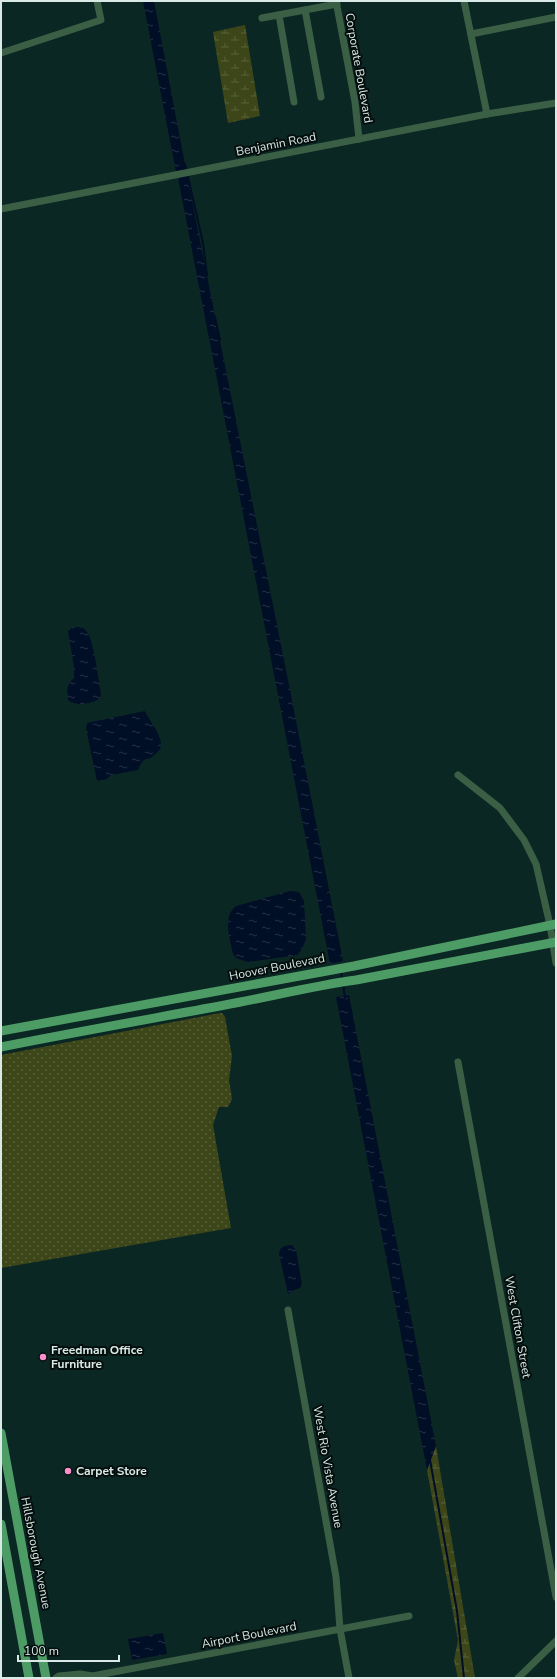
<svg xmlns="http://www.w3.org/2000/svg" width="557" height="1679" viewBox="0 0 557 1679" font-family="'Nunito Sans',sans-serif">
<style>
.grass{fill:url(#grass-dots)}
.wetland{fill:url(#wetland-marsh)}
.water{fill:url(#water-ripples)}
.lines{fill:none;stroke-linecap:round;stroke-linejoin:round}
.stream{stroke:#000e26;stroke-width:2}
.minor{stroke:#3b5f45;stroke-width:7}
.major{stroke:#4d9b65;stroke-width:9}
.poi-dot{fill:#f890cb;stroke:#040e0c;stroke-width:1.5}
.labels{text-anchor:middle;stroke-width:4;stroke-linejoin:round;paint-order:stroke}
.street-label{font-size:12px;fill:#d9e9e6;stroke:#040e0c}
.poi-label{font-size:12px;font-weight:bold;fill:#d9e9e6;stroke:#040e0c;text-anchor:start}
</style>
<defs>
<pattern id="grass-dots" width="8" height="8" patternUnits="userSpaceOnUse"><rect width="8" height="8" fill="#3d4618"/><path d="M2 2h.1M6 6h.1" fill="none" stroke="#58613a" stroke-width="1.8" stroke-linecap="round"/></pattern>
<pattern id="wetland-marsh" width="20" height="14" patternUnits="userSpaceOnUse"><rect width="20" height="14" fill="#3d4618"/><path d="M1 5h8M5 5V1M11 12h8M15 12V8" fill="none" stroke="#58613a"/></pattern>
<pattern id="water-ripples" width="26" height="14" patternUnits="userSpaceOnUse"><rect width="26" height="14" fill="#000e26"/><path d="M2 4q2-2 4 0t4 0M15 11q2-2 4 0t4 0" fill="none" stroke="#253146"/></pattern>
</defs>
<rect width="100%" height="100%" fill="#0b2724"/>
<polygon class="grass" points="220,1013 222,1013 225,1017 232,1056 229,1080 232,1099 228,1107 219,1107 213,1125 231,1228 1,1268 1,1055"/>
<g class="wetland">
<polygon points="245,25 260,116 228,123 213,32"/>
<polygon points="436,1446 475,1678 458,1678 454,1660 458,1640 427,1470"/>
</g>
<g class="water">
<polygon points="143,1 154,1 186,170 176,172"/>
<polygon points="187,176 289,685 343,961 330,964 178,178"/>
<path d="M73,627C79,627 84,627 87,632C95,645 98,679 101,694L100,698C92,704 76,707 68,700C67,689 66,685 74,678V667L68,631Z"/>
<path d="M145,711C149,721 165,738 160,749C158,752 153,756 151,758C142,759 141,763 138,770L111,775L107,779L97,781L86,728L87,723Z"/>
<path d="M290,891L299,892L304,901L306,939L302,949L297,955L248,962L236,958L233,954C230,938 222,917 236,906Z"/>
<polygon points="349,995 436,1446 427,1470 336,997"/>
<path d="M292,1245L296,1250L302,1284L300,1288L294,1290L288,1294L279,1254C280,1246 284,1246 292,1245Z"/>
<polygon points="163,1633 167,1654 132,1660 128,1639"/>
</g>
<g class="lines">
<g class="stream">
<polyline points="185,164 203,243 207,275"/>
<polyline points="215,317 220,340"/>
<polyline points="341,970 342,980"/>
<polyline points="343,984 345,998"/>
<polyline points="430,1460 457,1611 464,1678"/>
</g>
<g class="minor">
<polyline points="336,1 355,102 359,139"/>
<polyline points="464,1 487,114"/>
<polyline points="305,10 321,97"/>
<polyline points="279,15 294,102"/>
<polyline points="262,18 337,4"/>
<polyline points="471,34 556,17"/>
<polyline points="1,53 101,20 97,1"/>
<polyline points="1,209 487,114 556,103"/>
<polyline points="458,775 500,808 524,840 536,864 550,925 556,963"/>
<polyline points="458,1062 556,1597"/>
<polyline points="288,1310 336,1577 340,1629 349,1678"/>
<polyline points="56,1678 59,1676 80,1674 93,1676 103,1674 409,1616"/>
<polyline points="518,1678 556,1641"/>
</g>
<g class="major">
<polyline points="1,1031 354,966 556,924"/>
<path d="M1,1047C76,1032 150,1019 225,1005C269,997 312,986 356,980L556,942"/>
<polyline points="1,1433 46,1678"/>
<polyline points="1,1524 29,1678"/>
</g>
</g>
<g class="poi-dot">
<circle cx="43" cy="1357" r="4"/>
<circle cx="68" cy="1471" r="4"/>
</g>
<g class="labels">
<g class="street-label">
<text transform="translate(359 68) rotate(80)" y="4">Corporate Boulevard</text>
<text transform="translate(276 144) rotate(-11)" y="4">Benjamin Road</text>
<text transform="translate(277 967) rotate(-11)" y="4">Hoover Boulevard</text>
<text transform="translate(518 1327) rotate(80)" y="4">West Clifton Street</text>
<text transform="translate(328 1467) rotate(80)" y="4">West Rio Vista Avenue</text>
<text transform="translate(36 1553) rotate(79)" y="4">Hillsborough Avenue</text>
<text transform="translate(249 1635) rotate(-11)" y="4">Airport Boulevard</text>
</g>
<g class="poi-label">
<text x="51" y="1354">Freedman Office<tspan x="51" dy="14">Furniture</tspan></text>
<text x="76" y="1475">Carpet Store</text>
</g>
</g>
<rect width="557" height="1679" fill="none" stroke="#d9e9e6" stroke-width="4"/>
<path d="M18 1655v6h101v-6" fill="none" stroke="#d9e9e6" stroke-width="2"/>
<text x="24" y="1655" font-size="12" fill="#d9e9e6" stroke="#040e0c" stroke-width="3" paint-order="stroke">100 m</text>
</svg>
